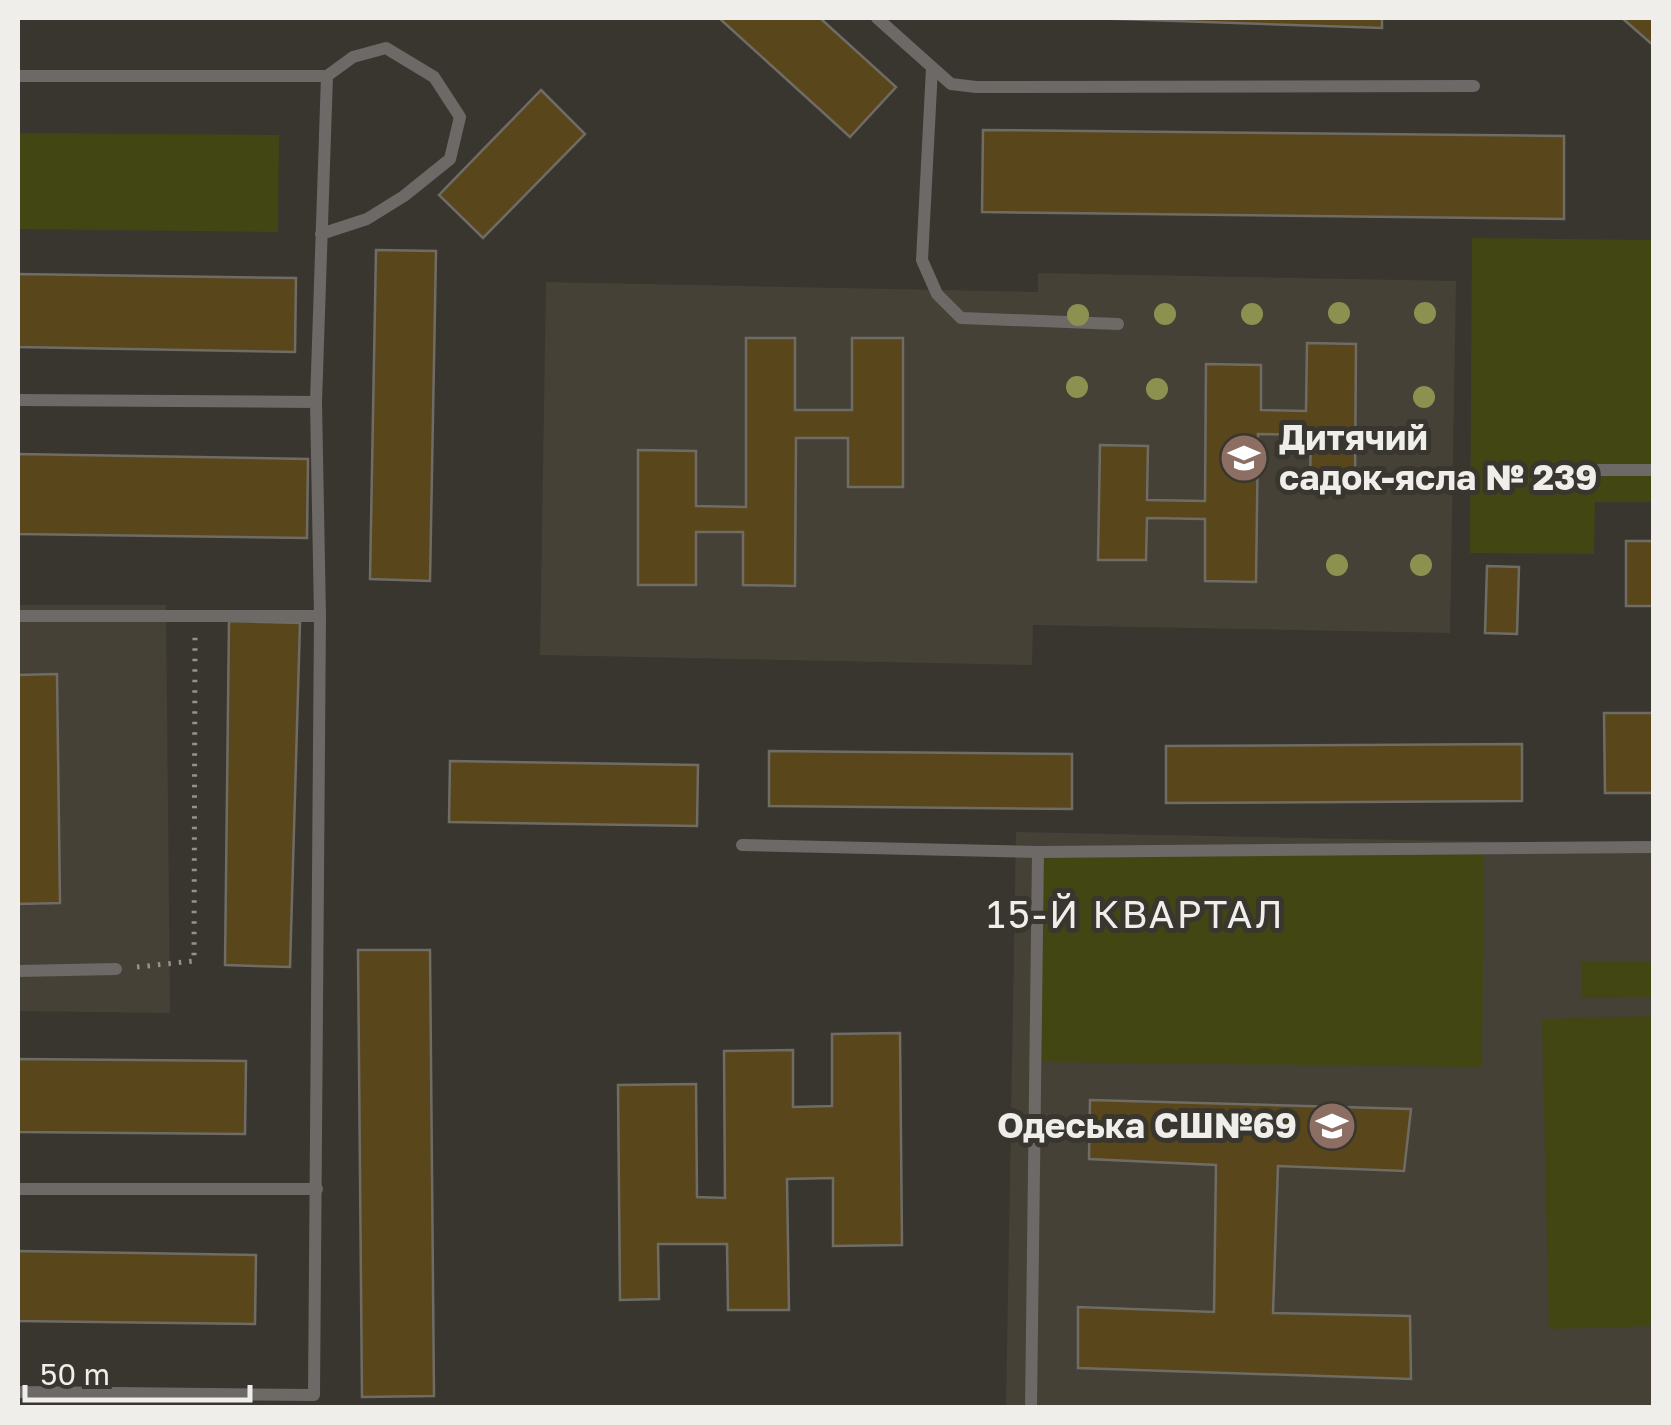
<svg xmlns="http://www.w3.org/2000/svg" width="1671" height="1425" viewBox="0 0 1671 1425" font-family="'Golos Text',sans-serif">
<style>
.built{fill:#464136}
.green{fill:#424613}
.building{fill:#59461b;stroke:#6f6c66;stroke-width:2.5}
.lines{fill:none;stroke-linecap:round;stroke-linejoin:round}
.path{stroke:#94928d;stroke-width:5;stroke-dasharray:2.5 8;stroke-linecap:butt}
.service{stroke:#6c6967;stroke-width:12}
.tree{fill:#8c9150}
.labels{text-anchor:middle;stroke-width:10;stroke-linejoin:round;paint-order:stroke}
.poi-label{font-size:35px;font-weight:bold;fill:#efeeea;stroke:#393630;text-anchor:start}
.neighbourhood-label{font-size:38px;letter-spacing:2.5px;fill:#efeeea;stroke:#393630}
</style>
<rect width="100%" height="100%" fill="#393630"/>
<g class="built">
<polygon points="1038,273 1456,281 1450,633 1033,625 1032,665 540,655 546,282 1038,292"/>
<polygon points="18,605 166,605 170,1013 18,1011"/>
<polygon points="1016,832 1653,845 1653,1407 1006,1408"/>
</g>
<g class="green">
<polygon points="18,133 279,135 278,232 18,229"/>
<polygon points="1472,238 1653,240 1653,502 1595,502 1594,554 1470,553"/>
<polygon points="1038,846 1484,851 1482,1067 1037,1062"/>
<polygon points="1581,962 1653,962 1653,997 1581,998"/>
<polygon points="1653,1016 1653,1326 1549,1329 1542,1019"/>
</g>
<g class="building">
<polygon points="719,18 820,18 896,87 850,137"/>
<polygon points="1088,18 1382,18 1382,28"/>
<polygon points="1622,18 1654,18 1654,46"/>
<polygon points="541,90 585,134 483,238 439,195"/>
<polygon points="983,130 1564,136 1564,219 982,212"/>
<polygon points="376,250 436,251 430,581 370,579"/>
<polygon points="18,274 296,278 295,352 18,347"/>
<polygon points="746,338 795,338 795,410 852,410 852,338 903,338 903,487 848,487 848,438 796,438 795,586 743,585 743,532 696,532 696,585 638,585 638,450 696,451 696,506 746,507"/>
<polygon points="1307,343 1356,344 1355,482 1310,482 1311,435 1258,434 1256,582 1205,581 1205,519 1147,518 1146,560 1098,560 1100,445 1148,446 1147,500 1205,501 1206,364 1261,365 1261,410 1306,411"/>
<polygon points="18,454 308,459 307,538 18,534"/>
<rect x="1626" y="541" width="28" height="65"/>
<polygon points="1487,566 1519,567 1517,634 1485,633"/>
<polygon points="229,621 300,623 290,967 225,965"/>
<polygon points="57,674 60,903 18,904 18,675"/>
<polygon points="1604,713 1654,713 1654,793 1605,793"/>
<polygon points="1522,744 1522,801 1166,803 1166,746"/>
<polygon points="769,751 1072,754 1072,809 769,806"/>
<polygon points="450,761 698,765 697,826 449,822"/>
<polygon points="358,950 430,950 434,1396 362,1397"/>
<polygon points="900,1033 902,1245 833,1246 833,1178 787,1179 789,1310 728,1310 727,1244 658,1244 659,1299 620,1300 618,1085 696,1084 697,1197 725,1198 724,1051 793,1050 793,1107 832,1106 832,1034"/>
<polygon points="18,1059 246,1061 245,1134 18,1132"/>
<polygon points="1090,1100 1411,1109 1404,1171 1278,1166 1273,1313 1410,1316 1411,1379 1078,1368 1078,1307 1214,1312 1216,1165 1089,1159"/>
<polygon points="18,1251 256,1255 255,1324 18,1321"/>
</g>
<g class="lines">
<polyline class="path" points="137,967 194,961 195,634"/>
<g class="service">
<polyline points="877,18 951,84 976,87 1474,86"/>
<polyline points="932,68 922,260 937,294 961,318 1118,324"/>
<polyline points="18,76 327,76"/>
<polyline points="18,400 316,402"/>
<polyline points="1580,470 1654,470"/>
<polyline points="18,616 320,616"/>
<polyline points="742,845 1038,852 1654,847"/>
<polyline points="18,971 116,969"/>
<polyline points="18,1189 317,1189"/>
<polyline points="18,1392 314,1395 320,616 316,402 327,76 353,57 386,48 434,77 460,117 450,159 404,196 367,219 321,234"/>
<polyline points="1031,1408 1038,852"/>
</g>
</g>
<g class="tree">
<circle cx="1339" cy="313" r="11"/>
<circle cx="1425" cy="313" r="11"/>
<circle cx="1165" cy="314" r="11"/>
<circle cx="1252" cy="314" r="11"/>
<circle cx="1078" cy="315" r="11"/>
<circle cx="1077" cy="387" r="11"/>
<circle cx="1157" cy="389" r="11"/>
<circle cx="1424" cy="397" r="11"/>
<circle cx="1423" cy="480" r="11"/>
<circle cx="1337" cy="565" r="11"/>
<circle cx="1421" cy="565" r="11"/>
</g>
<defs>
<g id="school-disc" transform="scale(2.5)"><circle r="9.5" fill="#8d6e63" stroke="#393630"/><path d="M0-5L7-2L0 1L-7-2ZM-4 1L0 2.5L4 1V4Q0 6-4 4Z" fill="#fff"/></g>
</defs>
<g fill-rule="evenodd">
<use href="#school-disc" x="1244" y="458"/>
<use href="#school-disc" x="1332" y="1126"/>
</g>
<g class="labels">
<g class="poi-label">
<text x="1279" y="450">Дитячий<tspan x="1279" dy="40">садок-ясла № 239</tspan></text>
<text x="1297" y="1138" text-anchor="end">Одеська СШ№69</text>
</g>
<g class="neighbourhood-label">
<text x="1136" y="928">15-Й КВАРТАЛ</text>
</g>
</g>
<rect width="1671" height="1425" fill="none" stroke="#efeeea" stroke-width="40"/>
<path d="M25 1385v15h225v-15" fill="none" stroke="#efeeea" stroke-width="5"/>
<text x="40" y="1385" font-size="30" fill="#efeeea" stroke="#393630" stroke-width="8" paint-order="stroke">50 m</text>
</svg>
